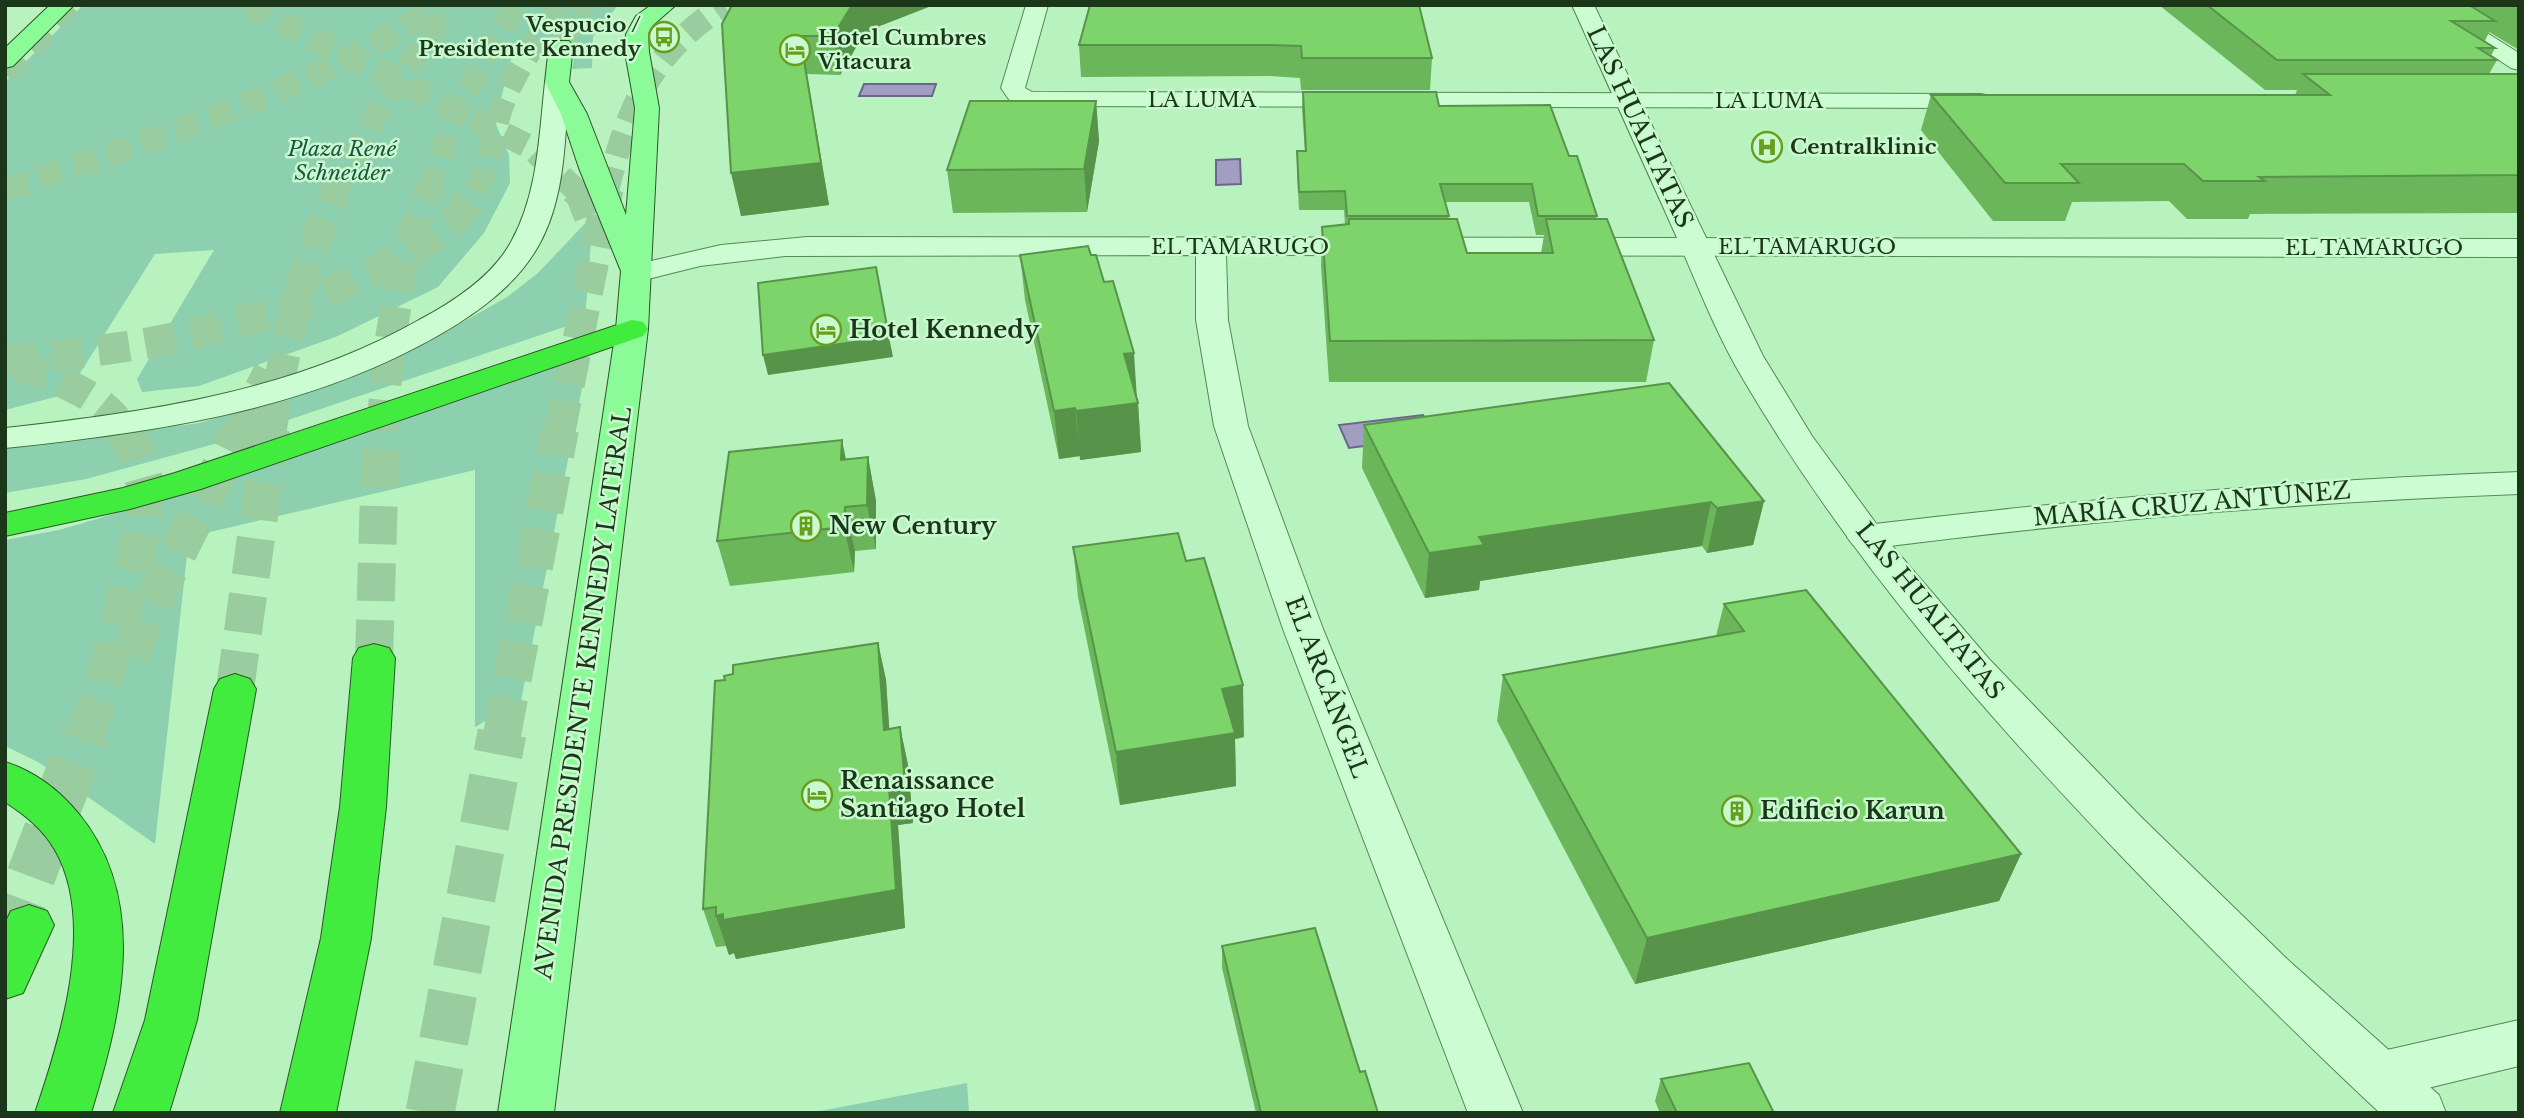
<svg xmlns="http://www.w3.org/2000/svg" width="2524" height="1118" viewBox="0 0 2524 1118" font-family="'Libre Baskerville',serif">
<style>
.green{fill:#8cd0b0}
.water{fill:#a29ec1;stroke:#6c658f;stroke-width:2}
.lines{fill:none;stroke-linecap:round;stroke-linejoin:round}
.primary-tunnel{stroke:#99cc9e;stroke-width:24;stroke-dasharray:24 12;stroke-linecap:butt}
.motorway-tunnel-far3{stroke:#99cc9e;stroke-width:24;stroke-dasharray:24 12;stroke-linecap:butt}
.motorway-tunnel-far2{stroke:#99cc9e;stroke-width:31;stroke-dasharray:31 16;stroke-linecap:butt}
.motorway-tunnel-far1{stroke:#99cc9e;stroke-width:38;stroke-dasharray:38 19;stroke-linecap:butt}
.motorway-tunnel{stroke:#99cc9e;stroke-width:49;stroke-dasharray:49 24;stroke-linecap:butt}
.minor-casing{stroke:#558952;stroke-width:2}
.tertiary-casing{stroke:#558952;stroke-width:2}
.secondary-casing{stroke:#3a6b36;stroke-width:2}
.primary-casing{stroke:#2d5627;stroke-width:2}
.motorway-casing{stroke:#2d5627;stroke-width:2}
.minor{fill:#ccfcd2;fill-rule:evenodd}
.tertiary{fill:#ccfcd2;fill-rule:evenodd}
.secondary{fill:#ccfcd2;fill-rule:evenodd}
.primary{fill:#8afb96;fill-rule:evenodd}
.motorway{fill:#42ec3e;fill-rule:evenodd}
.wall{fill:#6bb65b;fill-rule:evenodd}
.shaded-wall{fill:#57944a}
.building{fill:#7cd46a;stroke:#57944a;stroke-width:2}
.labels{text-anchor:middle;stroke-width:5;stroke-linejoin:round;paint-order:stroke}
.far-poi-label{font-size:21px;font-weight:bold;fill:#1c3619;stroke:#c9f9cf;text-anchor:start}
.far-street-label{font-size:21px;fill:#1c3619;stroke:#c9f9cf}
.far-park-label{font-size:21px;font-style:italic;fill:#1d5542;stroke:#c9f9cf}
.street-label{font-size:24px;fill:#1c3619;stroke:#c9f9cf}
.poi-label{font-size:24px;font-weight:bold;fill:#1c3619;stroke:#c9f9cf;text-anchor:start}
</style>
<rect width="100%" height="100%" fill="#b8f2bf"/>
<g class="green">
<polygon points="83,5 618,5 593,37 592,68 572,69 577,43 514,48 495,122 509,155 510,183 484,233 438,287 338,336 199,386 142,392 137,379 214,250 155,254 72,386 59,396 5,410 5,82"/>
<polygon points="593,215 585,320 229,440 86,479 5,493 5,449 199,423 332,383 431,340 507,297 538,273"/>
<polygon points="589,352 521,701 475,727 475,470 189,537 155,844 38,762 5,746 5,540 59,530 182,494"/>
<polygon points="967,1083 969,1113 810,1113"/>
</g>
<g class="water">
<polygon points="864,84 936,84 932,96 859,96"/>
<polygon points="1240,159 1241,184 1216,185 1216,160"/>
<polygon points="1423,415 1435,437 1349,448 1339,425"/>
</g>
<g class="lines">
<polyline class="primary-tunnel" points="561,46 584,5"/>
<g class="motorway-tunnel-far3">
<polyline points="247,5 530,147 577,191"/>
<polyline points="5,74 70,5"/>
<path d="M5,189C158,139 300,93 438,8"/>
<polyline points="335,191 379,109 449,5"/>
<polyline points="428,191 456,111 516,5"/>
<path d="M476,191C490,165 492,135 501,108C514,71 539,37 561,5"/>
<path d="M607,191C628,107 650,54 724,5"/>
</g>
<g class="motorway-tunnel-far2">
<polyline points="575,189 581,195 597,235"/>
<path d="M5,359C128,352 248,330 360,278C404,258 453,232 477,189"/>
<path d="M17,365C55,379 102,393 124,431"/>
<polyline points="239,431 269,371"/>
<path d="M271,431C284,348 302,266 336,189"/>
<polyline points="381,431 391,336 404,259 429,189"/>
<polyline points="560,431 608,189"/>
</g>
<g class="motorway-tunnel-far1">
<polyline points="131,656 147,613 240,429"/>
<polyline points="374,658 381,429"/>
<polyline points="235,689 271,429"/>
<polyline points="85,735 103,686 145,520 145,484 136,452 123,429"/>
<polyline points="502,735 560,429"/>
</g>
<g class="motorway-tunnel">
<polyline points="5,945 85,733"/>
<polyline points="430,1113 502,733"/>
</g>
<g class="minor-casing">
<g id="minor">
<polygon points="1026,5 1048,5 1025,88 1032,92 1981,94 1990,96 1993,101 1990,106 1981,108 1032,106 1010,101 1001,88"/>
<polygon points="2415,5 2442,5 2519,53 2519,70 2511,68"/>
<polygon points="807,237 2519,239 2519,257 1226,255 1228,320 1248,426 1323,629 1523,1113 1468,1113 1283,629 1214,426 1196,320 1196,255 785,256 700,266 636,282 625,279 621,273 625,267 721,245"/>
<path d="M2519,472V494C2300,502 2083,521 1866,549L1853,545L1847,537L1853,529L1866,525C2083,499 2300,480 2519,472Z"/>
<polygon points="2519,1020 2519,1066 2378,1100 2359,1093 2351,1076 2359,1059 2378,1052"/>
</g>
</g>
<g class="tertiary-casing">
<path id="tertiary" d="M1572,5H1594L1763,356L1812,436L1894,548L1989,659L2140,816L2287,959L2439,1095L2446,1113H2380C2292,1031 2207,945 2123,858C1981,710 1847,556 1743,379C1717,335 1698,287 1678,240C1643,162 1608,84 1572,5Z"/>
</g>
<g class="secondary-casing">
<path id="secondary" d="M557,75L566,77L569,82C565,135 566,195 540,243C518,284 479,312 439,335C307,411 155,432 5,448V428C149,412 291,392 419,320C453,302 492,277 511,242C538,194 539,136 545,82L548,77Z"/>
</g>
<g class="primary-casing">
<g id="primary">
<polygon points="50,5 74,5 13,66 5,68 5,48"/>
<polygon points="651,5 676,5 653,25 648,34 649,52 659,108 648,329 554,1113 498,1113 616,329 621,271 579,168 561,114 545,82 549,46 553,41 569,41 573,46 569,82 587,114 626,215 635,108 625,52 626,34 636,16"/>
</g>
</g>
<g class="motorway-casing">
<g id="motorway">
<polygon points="632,320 643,322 648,329 643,336 201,489 130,509 5,536 5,513 123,488 175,473"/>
<polygon points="374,644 389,648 395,658 386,807 371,938 336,1113 280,1113 321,938 340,807 353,658 359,648"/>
<polygon points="235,674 250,679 256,689 197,1020 169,1113 113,1113 145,1020 214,689 220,679"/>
<path d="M5,762C34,771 59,790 78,813C150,900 121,1015 91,1113H35C60,1040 97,923 55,850C43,829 25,815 5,802Z"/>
<polygon points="29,905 47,911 54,925 23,993 5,999 5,923 11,911"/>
</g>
</g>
<use href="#minor" class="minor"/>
<use href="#tertiary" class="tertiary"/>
<use href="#secondary" class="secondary"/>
<use href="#primary" class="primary"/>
<use href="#motorway" class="motorway"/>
</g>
<g class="wall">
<polygon points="732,5 880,26 862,37 840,75 807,74 829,205 741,216"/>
<polygon points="1090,5 1432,58 1430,90 1301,90 1300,78 1270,76 1081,77 1079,45"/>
<polygon points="2159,5 2519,5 2519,50 2489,32 2485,41 2495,48 2491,56 2497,60 2489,74 2519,74 2519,213 2250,214 2248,219 2187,219 2169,201 2072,202 2065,221 1993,221 1921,130 1931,95 2295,95 2297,90 2265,90"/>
<path d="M1303,92L1439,106L1569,156L1597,216L1596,219L1654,340L1646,382H1329L1321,266L1322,227L1345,225L1344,210H1299L1297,169V151H1305L1302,110ZM1445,202H1529L1536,235H1544L1541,253H1467L1449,219Z"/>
<polygon points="1096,101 1099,141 1087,212 953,213 947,170"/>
<polygon points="1020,255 1091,255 1138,403 1141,452 1080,460 1080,456 1059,459 1025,300"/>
<polygon points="1364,425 1764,501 1753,545 1707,553 1702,546 1480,581 1479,590 1425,598 1362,468"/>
<polygon points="868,457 876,501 876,549 855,551 854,572 730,586 717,541 846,459"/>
<polygon points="1073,547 1186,561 1244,737 1235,739 1236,786 1120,805 1078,597"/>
<polygon points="1724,604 2021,854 1999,901 1635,984 1497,721 1503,675 1716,636"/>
<polygon points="878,643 886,680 889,729 900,727 908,765 913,823 898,825 905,928 736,959 734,953 729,955 726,946 716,947 703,909 725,680"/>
<polygon points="1222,946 1378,1113 1256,1113 1222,968"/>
<polygon points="1661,1079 1774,1113 1660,1113 1655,1101"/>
</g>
<g class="shaded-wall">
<polygon points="852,5 934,5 880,26 862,37 840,75 833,36"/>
<polygon points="800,36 829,205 741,216 731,173"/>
<polygon points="1096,101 1099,141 1087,212 1084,169"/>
<polygon points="889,337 893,357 768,375 763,355"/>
<polygon points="1134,353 1137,400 1124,354"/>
<polygon points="1138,403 1141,452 1080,460 1076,411"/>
<polygon points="1075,408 1080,456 1059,459 1054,411"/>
<polygon points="842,440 851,484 841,460"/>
<polygon points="868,457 876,501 876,549 867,505"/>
<polygon points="1764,501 1753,545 1707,553 1717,508"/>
<polygon points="1711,502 1702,546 1480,581 1479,590 1425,598 1429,553 1479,537"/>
<polygon points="845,507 855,551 854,572 844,527"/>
<polygon points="878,643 886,680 892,768 884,730"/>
<polygon points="1243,685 1244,737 1235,739 1236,786 1120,805 1116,752 1222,689"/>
<polygon points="900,727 908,765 913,823 898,825 905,928 736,959 734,953 729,955 716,916 889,787"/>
<polygon points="2021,854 1999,901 1635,984 1647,938"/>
</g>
<g class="building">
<polygon points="732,5 852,5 833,36 800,36 821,163 731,173 722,24"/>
<polygon points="1090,5 1419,5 1432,58 1302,58 1301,46 1270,45 1079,45"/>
<polygon points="2207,5 2469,5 2495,21 2451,21 2495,48 2478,48 2497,60 2277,60"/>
<polygon points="2303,74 2519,74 2519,175 2259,177 2265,181 2203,181 2184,164 2061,164 2079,183 2005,183 1931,95 2330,95"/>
<polygon points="1303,92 1436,92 1439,106 1550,105 1569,156 1577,156 1597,216 1538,216 1532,184 1440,184 1449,216 1347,216 1345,191 1299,192 1297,151 1306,151"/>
<polygon points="970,101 1096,101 1084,169 947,170"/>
<polygon points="1349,219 1457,219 1467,253 1553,253 1546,219 1607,219 1654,340 1330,341 1322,227 1349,224"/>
<polygon points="1088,246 1091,255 1096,255 1104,282 1113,281 1134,353 1124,354 1138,403 1076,411 1075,408 1054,411 1020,255"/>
<polygon points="876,267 889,337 763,355 758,283"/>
<polygon points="1669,383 1764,501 1717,508 1711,502 1479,537 1484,545 1429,553 1364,425"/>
<polygon points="842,440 841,460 868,457 867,505 845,507 844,527 717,541 729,452"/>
<polygon points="1178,533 1186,561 1204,558 1243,685 1222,689 1235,733 1116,752 1073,547"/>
<polygon points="1806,590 2021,854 1647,938 1503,675 1744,631 1724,604"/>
<polygon points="878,643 884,730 900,727 905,784 889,787 896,890 723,920 723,914 716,916 716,907 703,909 715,681 725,680 724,676 733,674 733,665"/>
<polygon points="1315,928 1360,1072 1365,1071 1378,1113 1261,1113 1222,946"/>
<polygon points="1749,1063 1774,1113 1677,1113 1661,1079"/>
</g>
<defs>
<g id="bus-ring" transform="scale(1.575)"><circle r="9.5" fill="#c9f9cf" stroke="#699e1c" stroke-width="1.5"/><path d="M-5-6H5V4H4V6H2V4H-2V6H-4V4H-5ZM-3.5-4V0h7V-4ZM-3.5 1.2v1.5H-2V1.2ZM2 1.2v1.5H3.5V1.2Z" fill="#699e1c"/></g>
<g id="hotel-ring" transform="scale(1.575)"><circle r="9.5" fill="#c9f9cf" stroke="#699e1c" stroke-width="1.5"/><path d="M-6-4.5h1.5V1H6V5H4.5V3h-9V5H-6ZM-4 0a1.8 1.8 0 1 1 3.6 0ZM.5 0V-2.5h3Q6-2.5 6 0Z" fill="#699e1c"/></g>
<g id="hospital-ring" transform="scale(1.575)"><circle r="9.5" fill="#c9f9cf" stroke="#699e1c" stroke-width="1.5"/><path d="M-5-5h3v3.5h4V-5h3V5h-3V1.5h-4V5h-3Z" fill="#699e1c"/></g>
<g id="building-ring" transform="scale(1.575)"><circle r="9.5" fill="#c9f9cf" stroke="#699e1c" stroke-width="1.5"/><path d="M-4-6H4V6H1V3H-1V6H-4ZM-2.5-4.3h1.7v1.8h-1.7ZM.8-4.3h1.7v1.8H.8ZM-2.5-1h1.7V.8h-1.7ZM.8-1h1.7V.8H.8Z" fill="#699e1c"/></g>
</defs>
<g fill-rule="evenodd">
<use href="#bus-ring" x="664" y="37"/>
<use href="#hotel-ring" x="795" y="50"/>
<use href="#hospital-ring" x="1767" y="147"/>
<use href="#hotel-ring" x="826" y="330"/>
<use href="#building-ring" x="806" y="526"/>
<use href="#hotel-ring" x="817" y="795"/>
<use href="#building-ring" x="1737" y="811"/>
</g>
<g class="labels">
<g class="far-poi-label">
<text x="641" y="32" text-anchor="end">Vespucio /<tspan x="641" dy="24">Presidente Kennedy</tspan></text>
<text x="818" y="45">Hotel Cumbres<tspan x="818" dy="24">Vitacura</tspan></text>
<text x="1790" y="154">Centralklinic</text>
</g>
<g class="far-street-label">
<text x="1202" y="107">LA LUMA</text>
<text x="1769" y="108">LA LUMA</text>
<text x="1240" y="254">EL TAMARUGO</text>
<text x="1807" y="254">EL TAMARUGO</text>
<text x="2374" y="255">EL TAMARUGO</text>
</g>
<g class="far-park-label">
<text x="342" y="156">Plaza René<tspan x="342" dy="24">Schneider</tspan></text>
</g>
<g class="street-label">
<text transform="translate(1640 127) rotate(65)" y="8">LAS HUALTATAS</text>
<text transform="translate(2192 504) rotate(-5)" y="8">MARÍA CRUZ ANTÚNEZ</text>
<text transform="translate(1930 611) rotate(51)" y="8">LAS HUALTATAS</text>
<text transform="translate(1327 687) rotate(69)" y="8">EL ARCÁNGEL</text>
<text transform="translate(583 693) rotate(-82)" y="8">AVENIDA PRESIDENTE KENNEDY LATERAL</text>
</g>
<g class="poi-label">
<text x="849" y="338">Hotel Kennedy</text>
<text x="829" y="534">New Century</text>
<text x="840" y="789">Renaissance<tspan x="840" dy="28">Santiago Hotel</tspan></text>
<text x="1760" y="819">Edificio Karun</text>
</g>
</g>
<rect width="2524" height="1118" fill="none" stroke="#1c3619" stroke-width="14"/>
</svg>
